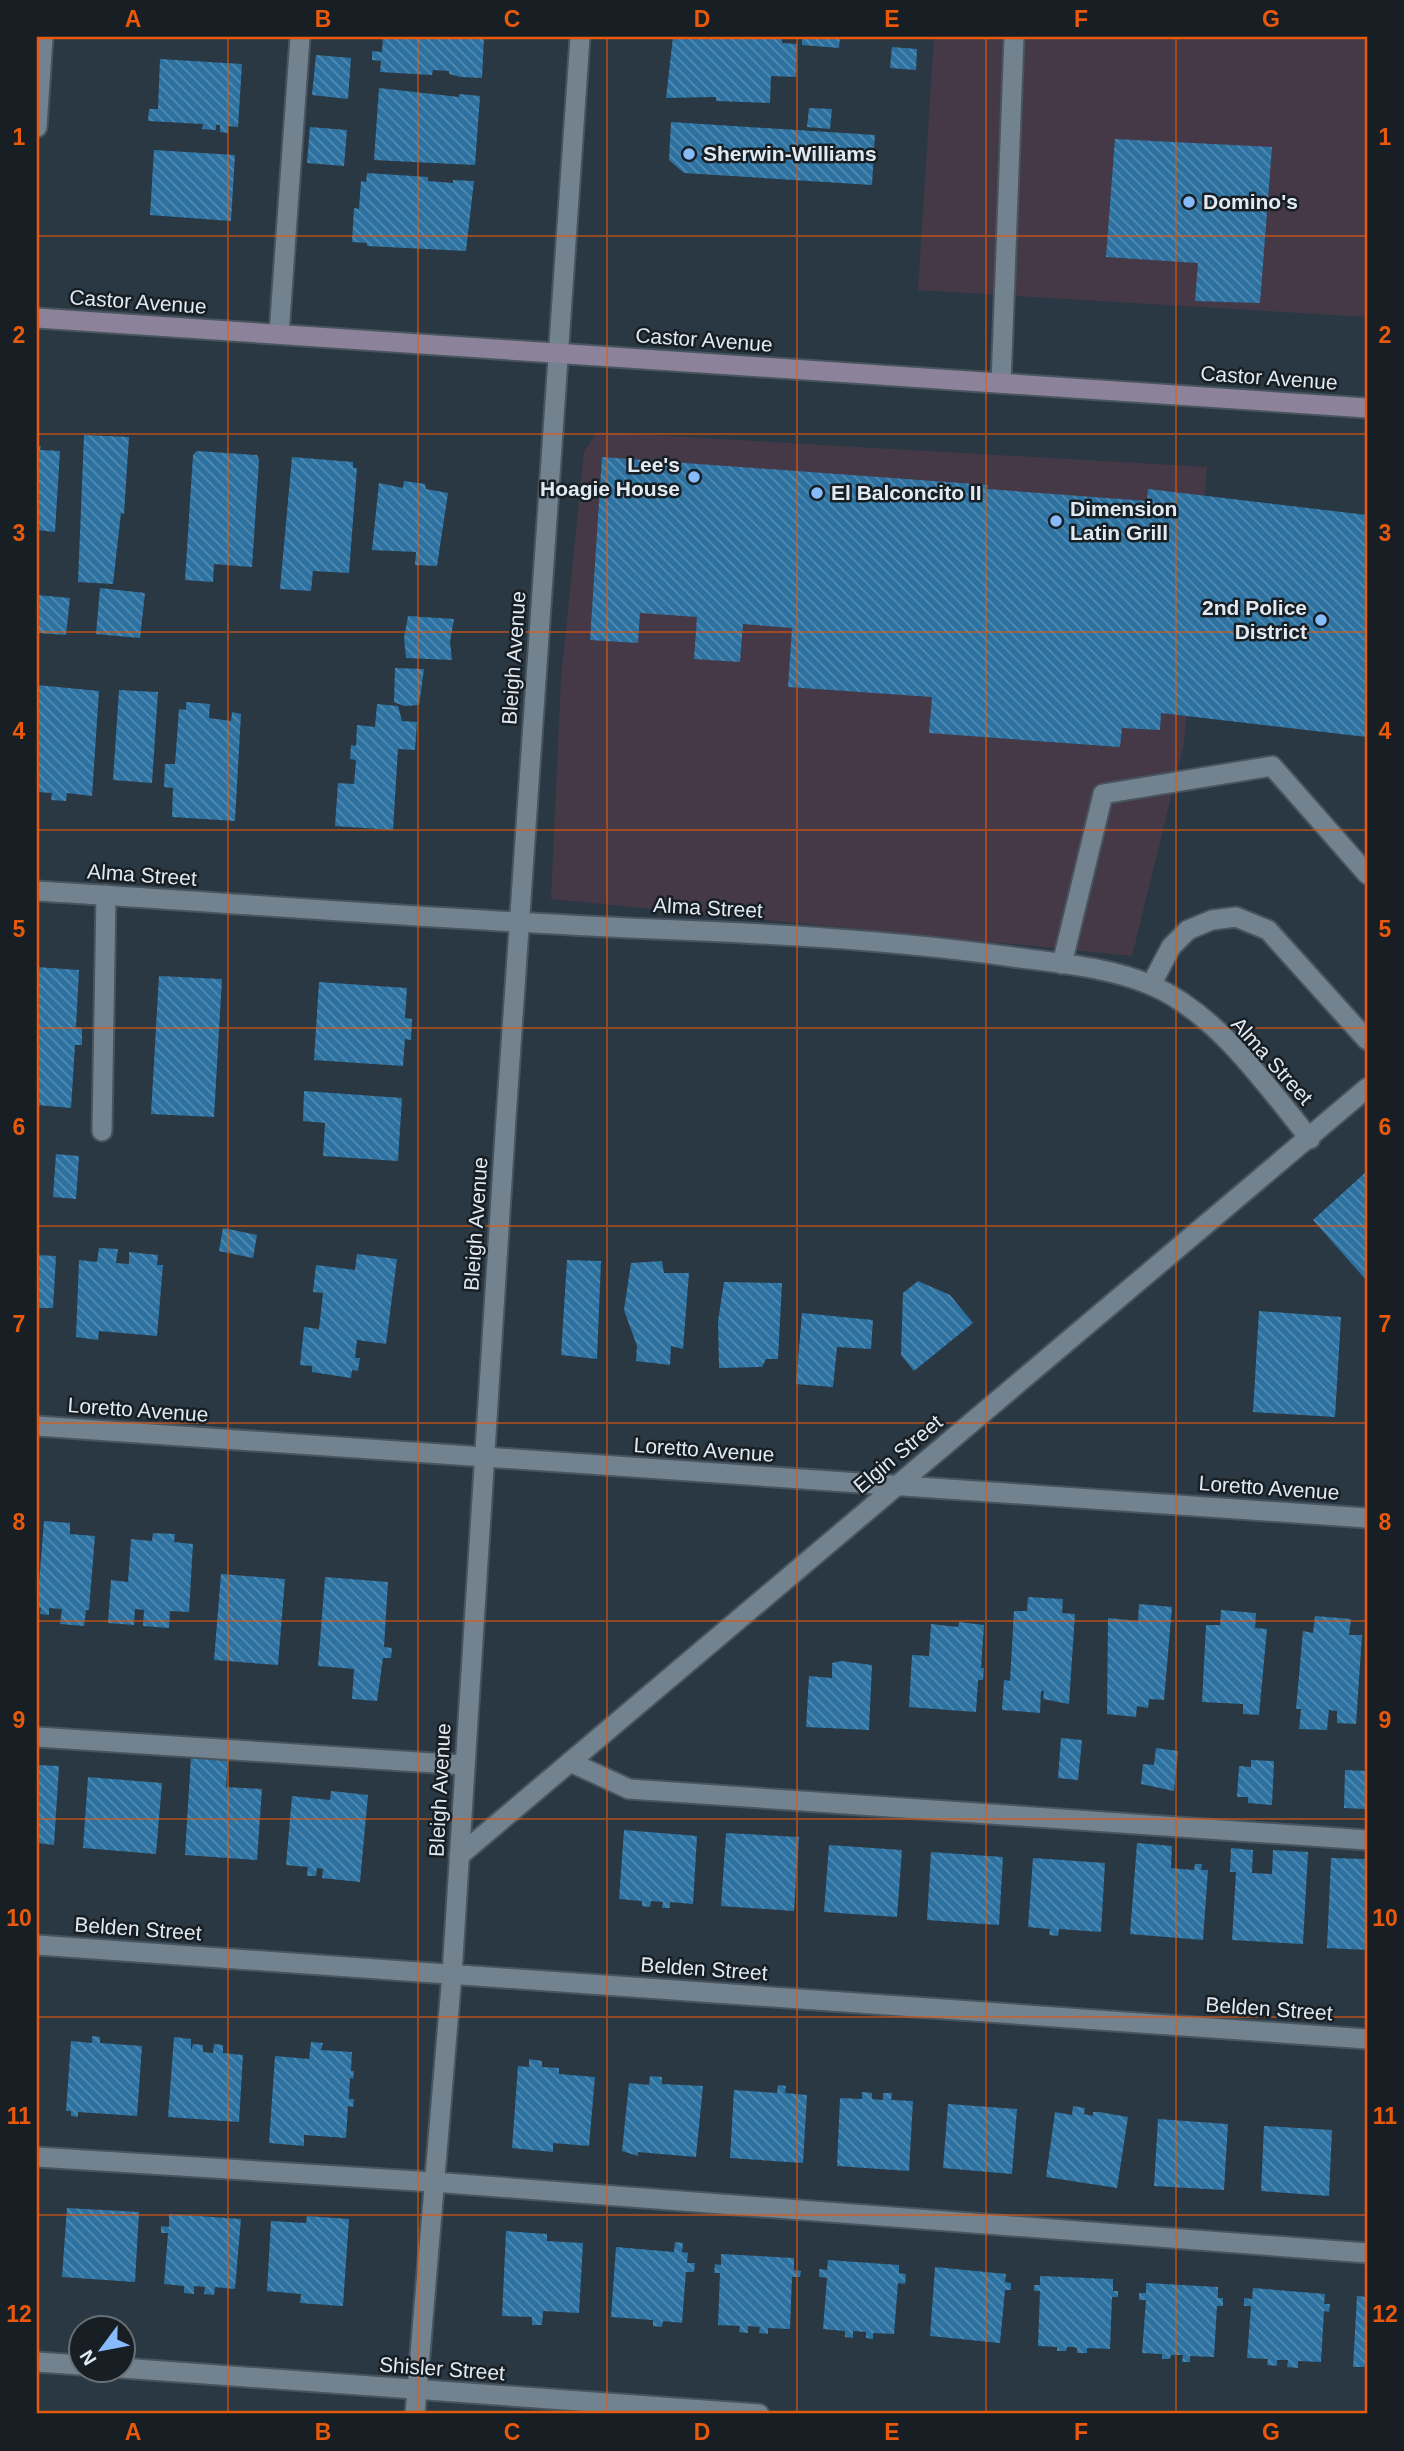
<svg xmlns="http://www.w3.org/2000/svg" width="1404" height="2451" viewBox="0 0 1404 2451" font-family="Arial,sans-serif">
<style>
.commercial{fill:#453948}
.building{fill:url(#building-back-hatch)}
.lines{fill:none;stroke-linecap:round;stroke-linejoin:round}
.service-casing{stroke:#48545e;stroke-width:23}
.minor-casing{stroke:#48545e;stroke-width:23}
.secondary-casing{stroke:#48545e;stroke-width:23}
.service{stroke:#72828f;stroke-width:19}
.minor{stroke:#72828f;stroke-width:19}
.secondary{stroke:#8c839a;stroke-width:19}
.grid{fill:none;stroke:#e8590c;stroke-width:2;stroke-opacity:0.55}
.poi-dot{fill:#87bbfb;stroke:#181f24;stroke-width:2.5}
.labels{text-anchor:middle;stroke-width:5;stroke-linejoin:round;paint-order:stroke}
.poi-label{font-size:21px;font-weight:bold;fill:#e1eaf2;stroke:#181f24;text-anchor:start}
.street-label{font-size:21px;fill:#e1eaf2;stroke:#181f24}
.neatline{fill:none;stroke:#e8590c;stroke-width:2.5}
.grid-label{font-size:23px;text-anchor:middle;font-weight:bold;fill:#e8590c}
</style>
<defs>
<pattern id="building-back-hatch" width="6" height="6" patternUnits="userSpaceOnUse" patternTransform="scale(1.75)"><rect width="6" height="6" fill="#2c71a0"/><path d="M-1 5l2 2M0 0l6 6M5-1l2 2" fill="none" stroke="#548cb2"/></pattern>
</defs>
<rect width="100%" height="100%" fill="#2a3843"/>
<g class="commercial">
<polygon points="934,37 1367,37 1367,317 918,290"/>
<polygon points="597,432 1207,467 1184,744 1132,956 551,899 561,678 584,452"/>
</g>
<g class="building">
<polygon points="383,37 484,37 482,78 461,77 449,74 449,71 433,70 432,75 380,72 381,61 372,60 372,51 382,52"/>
<polygon points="673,37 782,37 782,43 797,44 796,77 771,76 770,103 716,101 716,97 666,98"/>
<polygon points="802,37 840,37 839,48 802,45"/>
<polygon points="892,47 917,49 916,70 890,68"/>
<polygon points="316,55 351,58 348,99 312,95"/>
<polygon points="160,59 242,64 238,127 228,126 228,133 220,132 220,125 216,125 216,130 202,129 203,124 148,121 149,109 158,109"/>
<polygon points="379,88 459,97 459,94 480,96 475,165 374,160"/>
<polygon points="809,108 832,109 830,129 807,127"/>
<polygon points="671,122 875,135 872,185 684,173 669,160"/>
<polygon points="310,127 347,130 344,166 307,163"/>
<polygon points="1115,139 1272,147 1260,303 1195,301 1198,263 1106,257"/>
<polygon points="154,150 235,155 231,221 150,215"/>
<polygon points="367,173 428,177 428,181 453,183 453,180 474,181 466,251 367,246 367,243 352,242 354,208 359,209 361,181 366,182"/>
<polygon points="84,435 129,437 124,514 121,513 113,584 78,582"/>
<polygon points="37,446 41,446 40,450 60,451 55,532 37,530"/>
<polygon points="197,451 257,455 259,460 252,567 214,564 213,582 185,580 193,455"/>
<polygon points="292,457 353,462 353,468 357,468 349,573 313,571 311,591 280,589"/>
<polygon points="602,457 988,485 987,489 1147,501 1148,489 1367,515 1367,737 1161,713 1160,730 1122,728 1120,747 929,733 932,697 788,687 792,628 743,624 740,662 694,659 697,617 640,613 638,643 590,640"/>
<polygon points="404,481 425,484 426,489 448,493 437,566 415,565 416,552 372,550 379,483 403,488"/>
<polygon points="100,588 145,593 140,638 96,634"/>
<polygon points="37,595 70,598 66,635 37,633"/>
<polygon points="408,616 454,619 450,642 452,660 406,658 404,638"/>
<polygon points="395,668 424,669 419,705 404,706 394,702"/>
<polygon points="37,685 99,691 92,796 67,793 66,801 51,800 52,793 37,792"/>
<polygon points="119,690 158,692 152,783 113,780"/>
<polygon points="186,702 210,704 209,718 231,721 232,712 241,714 235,821 172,817 173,788 164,787 165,764 175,764 179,709 186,710"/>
<polygon points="377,704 398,706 402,721 417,722 415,750 398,749 393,830 335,826 338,783 354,784 356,760 350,759 351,745 356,746 357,725 375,727"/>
<polygon points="37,967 79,970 76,1027 82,1028 82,1045 75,1045 71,1108 37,1105"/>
<polygon points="159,976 222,979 214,1117 151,1114"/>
<polygon points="319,982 407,988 405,1018 412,1019 411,1040 405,1039 403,1066 314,1060"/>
<polygon points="304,1091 402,1098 398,1161 323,1156 325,1123 303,1121"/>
<polygon points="56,1154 79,1156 76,1199 53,1197"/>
<polygon points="1367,1171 1367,1281 1313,1220"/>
<polygon points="223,1228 257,1235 253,1258 219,1251"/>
<polygon points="99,1248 118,1249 116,1263 129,1264 129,1252 158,1255 157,1265 163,1265 157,1336 99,1331 98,1340 76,1337 79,1260 97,1262"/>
<polygon points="357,1254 397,1259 386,1344 357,1340 355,1358 360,1358 358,1371 352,1370 351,1378 312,1372 312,1366 300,1365 304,1327 319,1329 323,1293 313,1292 316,1265 355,1270"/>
<polygon points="37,1255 56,1256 53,1308 37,1308"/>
<polygon points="567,1260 601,1261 597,1359 561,1355"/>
<polygon points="662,1261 664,1273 689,1273 683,1349 671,1346 670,1365 636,1361 637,1346 624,1310 631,1263"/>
<polygon points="918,1281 950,1295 973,1323 914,1371 901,1355 903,1293"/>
<polygon points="724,1282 782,1283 778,1359 766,1359 762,1367 719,1368 718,1321"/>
<polygon points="1259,1311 1341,1317 1335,1417 1253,1412"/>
<polygon points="802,1313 873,1320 871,1349 837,1347 833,1387 796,1384"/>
<polygon points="44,1521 70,1523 70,1534 95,1536 89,1610 86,1610 84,1626 60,1624 62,1609 49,1608 49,1615 40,1614 41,1608 37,1607"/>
<polygon points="153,1533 175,1534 174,1542 193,1544 189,1612 170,1611 169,1628 143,1626 144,1610 135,1609 134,1625 108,1623 111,1580 128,1582 131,1539 152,1541"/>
<polygon points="221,1574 285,1579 278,1665 214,1660"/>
<polygon points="325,1577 388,1582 384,1647 392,1648 391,1658 383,1658 377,1701 352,1699 354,1669 318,1666"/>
<polygon points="1028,1597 1063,1599 1062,1613 1075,1614 1069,1704 1043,1699 1044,1691 1041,1691 1040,1713 1002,1710 1004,1680 1010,1681 1014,1611 1027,1611"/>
<polygon points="1139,1604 1172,1607 1164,1700 1149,1699 1148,1708 1137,1706 1136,1717 1107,1714 1108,1618 1138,1621"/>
<polygon points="1221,1610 1256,1613 1255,1628 1267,1629 1259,1715 1243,1714 1243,1704 1202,1702 1206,1625 1220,1625"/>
<polygon points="1315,1616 1351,1619 1349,1635 1362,1635 1356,1724 1337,1723 1337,1711 1329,1710 1327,1730 1299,1729 1301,1709 1296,1709 1303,1631 1313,1633"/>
<polygon points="959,1622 984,1625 981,1668 984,1668 983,1680 978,1680 976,1712 909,1707 912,1655 929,1656 931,1624 958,1627"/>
<polygon points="841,1661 872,1665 869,1730 806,1727 809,1676 832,1678 832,1663"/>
<polygon points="1061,1738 1082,1740 1078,1780 1058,1778"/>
<polygon points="1156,1748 1178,1751 1174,1791 1141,1784 1143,1764 1154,1765"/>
<polygon points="191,1756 228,1759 226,1787 262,1789 257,1860 185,1855"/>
<polygon points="1251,1760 1274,1761 1272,1805 1248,1803 1248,1797 1237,1797 1239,1766 1251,1767"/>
<polygon points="37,1765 59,1766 54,1845 37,1843"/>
<polygon points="1345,1770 1367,1771 1366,1809 1344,1808"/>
<polygon points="88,1777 162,1783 156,1854 83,1848"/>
<polygon points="331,1791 368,1795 360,1882 322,1878 323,1869 317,1868 316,1876 307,1876 308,1867 286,1865 292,1796 330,1800"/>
<polygon points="624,1830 697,1836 693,1904 670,1902 670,1908 662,1908 663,1902 651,1901 650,1907 642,1906 642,1901 619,1899"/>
<polygon points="726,1833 799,1837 794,1911 721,1906"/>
<polygon points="1137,1843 1172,1846 1171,1868 1194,1870 1195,1864 1202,1864 1201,1870 1208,1870 1203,1940 1130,1934"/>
<polygon points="829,1845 902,1850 897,1917 824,1912"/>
<polygon points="1231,1848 1253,1850 1252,1873 1272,1874 1273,1850 1308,1852 1303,1944 1232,1940 1236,1872 1230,1872"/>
<polygon points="931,1852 1003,1857 999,1925 927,1920"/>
<polygon points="1033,1858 1105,1863 1101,1932 1059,1929 1058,1936 1049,1935 1050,1929 1028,1927"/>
<polygon points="1331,1858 1367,1859 1367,1950 1327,1948"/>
<polygon points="92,2036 100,2037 100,2043 142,2046 137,2116 78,2112 78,2117 71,2116 71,2111 66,2111 71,2041 92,2043"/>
<polygon points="174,2037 191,2039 191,2051 193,2044 203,2045 203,2052 213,2053 214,2044 223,2045 223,2053 243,2055 239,2122 168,2117"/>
<polygon points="311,2042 323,2043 321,2050 352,2052 351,2071 354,2071 353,2079 350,2078 349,2099 354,2099 353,2107 348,2106 346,2138 304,2135 304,2146 269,2143 275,2056 309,2059"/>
<polygon points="529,2059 542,2061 542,2067 559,2068 559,2074 595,2077 589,2146 553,2143 553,2152 512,2148 518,2066 529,2067"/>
<polygon points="650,2076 662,2077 662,2084 703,2086 696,2157 638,2152 638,2156 622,2151 629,2083 649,2085"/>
<polygon points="778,2085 786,2086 785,2093 807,2095 803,2163 730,2158 734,2090 777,2093"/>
<polygon points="862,2092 872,2093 872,2099 883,2100 883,2093 892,2093 891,2100 913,2101 909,2171 837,2166 840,2098 862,2099"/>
<polygon points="948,2104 1017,2109 1012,2174 943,2168"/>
<polygon points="1073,2106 1085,2108 1084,2114 1093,2116 1093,2112 1099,2112 1128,2117 1117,2188 1046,2177 1055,2112 1072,2115"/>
<polygon points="1158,2119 1228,2124 1224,2190 1154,2186"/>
<polygon points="1264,2126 1332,2130 1329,2196 1261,2191"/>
<polygon points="67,2208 139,2212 135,2282 62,2277"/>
<polygon points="169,2214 241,2219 235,2289 215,2287 214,2295 204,2294 205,2287 194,2286 194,2294 184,2293 184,2286 164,2284 168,2233 161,2233 161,2226 169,2227"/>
<polygon points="307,2216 349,2219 343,2306 300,2303 301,2294 267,2291 271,2221 306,2223"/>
<polygon points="506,2231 547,2234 547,2241 583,2243 579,2313 543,2311 542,2325 532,2325 532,2317 502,2316"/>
<polygon points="675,2242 683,2243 682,2252 688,2253 687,2263 695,2263 694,2272 686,2272 682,2323 663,2321 662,2327 653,2326 653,2320 611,2317 616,2247 674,2252"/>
<polygon points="721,2254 794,2258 794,2270 801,2271 800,2277 792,2277 790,2329 768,2328 768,2334 759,2333 760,2327 748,2326 748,2333 739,2332 740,2326 718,2325 720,2273 714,2273 715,2264 721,2265"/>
<polygon points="828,2260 899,2265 899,2273 906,2274 905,2284 898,2283 894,2334 873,2333 873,2339 866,2338 866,2332 853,2331 853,2338 845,2337 845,2331 823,2329 827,2278 819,2277 819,2269 827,2270"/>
<polygon points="935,2267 1006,2274 1005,2282 1011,2283 1011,2290 1005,2290 1000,2343 930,2336"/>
<polygon points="1040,2276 1113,2279 1113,2291 1118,2291 1118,2297 1112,2297 1110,2349 1087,2348 1087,2353 1077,2353 1077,2348 1073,2347 1067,2347 1066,2351 1057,2351 1057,2347 1038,2346 1040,2291 1034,2291 1034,2285 1040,2285"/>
<polygon points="1146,2283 1218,2287 1218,2298 1223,2298 1223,2306 1217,2306 1214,2357 1190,2356 1190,2362 1182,2362 1183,2355 1171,2355 1170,2359 1162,2359 1162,2354 1142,2353 1146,2300 1139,2300 1139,2293 1146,2293"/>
<polygon points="1253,2288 1325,2294 1324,2304 1330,2304 1329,2312 1324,2311 1321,2362 1298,2361 1298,2368 1287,2367 1288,2360 1277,2360 1277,2366 1267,2365 1268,2359 1247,2358 1251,2306 1244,2306 1244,2298 1252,2299"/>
<polygon points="1357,2296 1367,2297 1367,2367 1353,2367"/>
</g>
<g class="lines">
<g class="service-casing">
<g id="service">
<polyline points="279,334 300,37"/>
<polyline points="1001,383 1014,37"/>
<polyline points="1062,964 1103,794 1272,766 1367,874"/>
<polyline points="1151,985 1171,947 1188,930 1212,920 1236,917 1268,930 1367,1040"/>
<polyline points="102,1131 106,895"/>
<polyline points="37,1737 464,1765"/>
<polyline points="570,1762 629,1789 1367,1840"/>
<polyline points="37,2157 433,2182 1367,2253"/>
</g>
</g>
<g class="minor-casing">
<g id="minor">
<polyline points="37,127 43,37"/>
<path d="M37,891C234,903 432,919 629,928C758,933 885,939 1013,957C1058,963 1108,967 1151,985C1218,1014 1265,1084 1310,1139"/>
<polyline points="37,1426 1367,1518"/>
<polyline points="459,1856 1367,1088"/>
<polyline points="37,1945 1367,2039"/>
<polyline points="37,2362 80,2365"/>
<polyline points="122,2368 759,2414"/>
<polyline points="415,2414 452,1974 506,1118 580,37"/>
</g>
</g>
<g class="secondary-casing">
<polyline id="secondary" points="37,318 1367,408"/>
</g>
<use href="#service" class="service"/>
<use href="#minor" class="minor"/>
<use href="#secondary" class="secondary"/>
</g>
<path class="grid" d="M228,37V2414M418,37V2414M607,37V2414M797,37V2414M986,37V2414M1176,37V2414M37,236H1367M37,434H1367M37,632H1367M37,830H1367M37,1028H1367M37,1226H1367M37,1423H1367M37,1621H1367M37,1819H1367M37,2017H1367M37,2215H1367"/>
<g class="poi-dot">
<circle cx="689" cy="154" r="7"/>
<circle cx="1189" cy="202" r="7"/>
<circle cx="694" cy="477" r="7"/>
<circle cx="817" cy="493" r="7"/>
<circle cx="1056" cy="521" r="7"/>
<circle cx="1321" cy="620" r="7"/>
</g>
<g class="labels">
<g class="poi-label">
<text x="703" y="161">Sherwin-Williams</text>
<text x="1203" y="209">Domino's</text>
<text x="680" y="472" text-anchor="end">Lee's<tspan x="680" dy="24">Hoagie House</tspan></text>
<text x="831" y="500">El Balconcito II</text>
<text x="1070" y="516">Dimension<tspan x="1070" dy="24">Latin Grill</tspan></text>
<text x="1307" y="615" text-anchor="end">2nd Police<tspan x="1307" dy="24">District</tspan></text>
</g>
<g class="street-label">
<text transform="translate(138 302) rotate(4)" y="7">Castor Avenue</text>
<text transform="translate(704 340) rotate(4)" y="7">Castor Avenue</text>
<text transform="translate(1269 378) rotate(4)" y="7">Castor Avenue</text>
<text transform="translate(514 658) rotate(-86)" y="7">Bleigh Avenue</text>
<text transform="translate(142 875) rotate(4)" y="7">Alma Street</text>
<text transform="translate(708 908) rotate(3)" y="7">Alma Street</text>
<text transform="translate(1272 1061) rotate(48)" y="7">Alma Street</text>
<text transform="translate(476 1224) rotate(-86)" y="7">Bleigh Avenue</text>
<text transform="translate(138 1410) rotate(4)" y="7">Loretto Avenue</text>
<text transform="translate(704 1450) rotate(4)" y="7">Loretto Avenue</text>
<text transform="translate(898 1454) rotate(-40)" y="7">Elgin Street</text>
<text transform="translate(1269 1488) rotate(4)" y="7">Loretto Avenue</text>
<text transform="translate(440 1790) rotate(-87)" y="7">Bleigh Avenue</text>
<text transform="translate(138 1929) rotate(4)" y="7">Belden Street</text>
<text transform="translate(704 1969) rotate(4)" y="7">Belden Street</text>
<text transform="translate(1269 2009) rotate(4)" y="7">Belden Street</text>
<text transform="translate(442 2369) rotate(4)" y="7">Shisler Street</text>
</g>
</g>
<rect width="1404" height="2451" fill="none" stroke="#181f24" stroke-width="77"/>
<g transform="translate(102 2349) rotate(238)"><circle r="33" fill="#181f24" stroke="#687076" stroke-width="2"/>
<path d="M0-5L12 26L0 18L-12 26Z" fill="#87bbfb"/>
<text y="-10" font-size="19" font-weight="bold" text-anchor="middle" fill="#e1eaf2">N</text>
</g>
<rect x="38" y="38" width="1328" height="2374" class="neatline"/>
<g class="grid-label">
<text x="133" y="27">A</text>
<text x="323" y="27">B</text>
<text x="512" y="27">C</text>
<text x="702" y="27">D</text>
<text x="892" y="27">E</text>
<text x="1081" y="27">F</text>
<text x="1271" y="27">G</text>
<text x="19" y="145">1</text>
<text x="1385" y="145">1</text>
<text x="19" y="343">2</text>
<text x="1385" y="343">2</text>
<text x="19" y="541">3</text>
<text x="1385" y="541">3</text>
<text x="19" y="739">4</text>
<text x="1385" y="739">4</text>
<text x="19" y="937">5</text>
<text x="1385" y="937">5</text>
<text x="19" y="1135">6</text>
<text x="1385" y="1135">6</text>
<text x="19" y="1332">7</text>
<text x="1385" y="1332">7</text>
<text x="19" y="1530">8</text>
<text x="1385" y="1530">8</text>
<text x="19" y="1728">9</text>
<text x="1385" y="1728">9</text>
<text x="19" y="1926">10</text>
<text x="1385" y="1926">10</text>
<text x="19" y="2124">11</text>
<text x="1385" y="2124">11</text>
<text x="19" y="2322">12</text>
<text x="1385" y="2322">12</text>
<text x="133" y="2440">A</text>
<text x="323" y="2440">B</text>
<text x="512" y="2440">C</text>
<text x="702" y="2440">D</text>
<text x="892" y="2440">E</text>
<text x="1081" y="2440">F</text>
<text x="1271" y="2440">G</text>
</g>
</svg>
